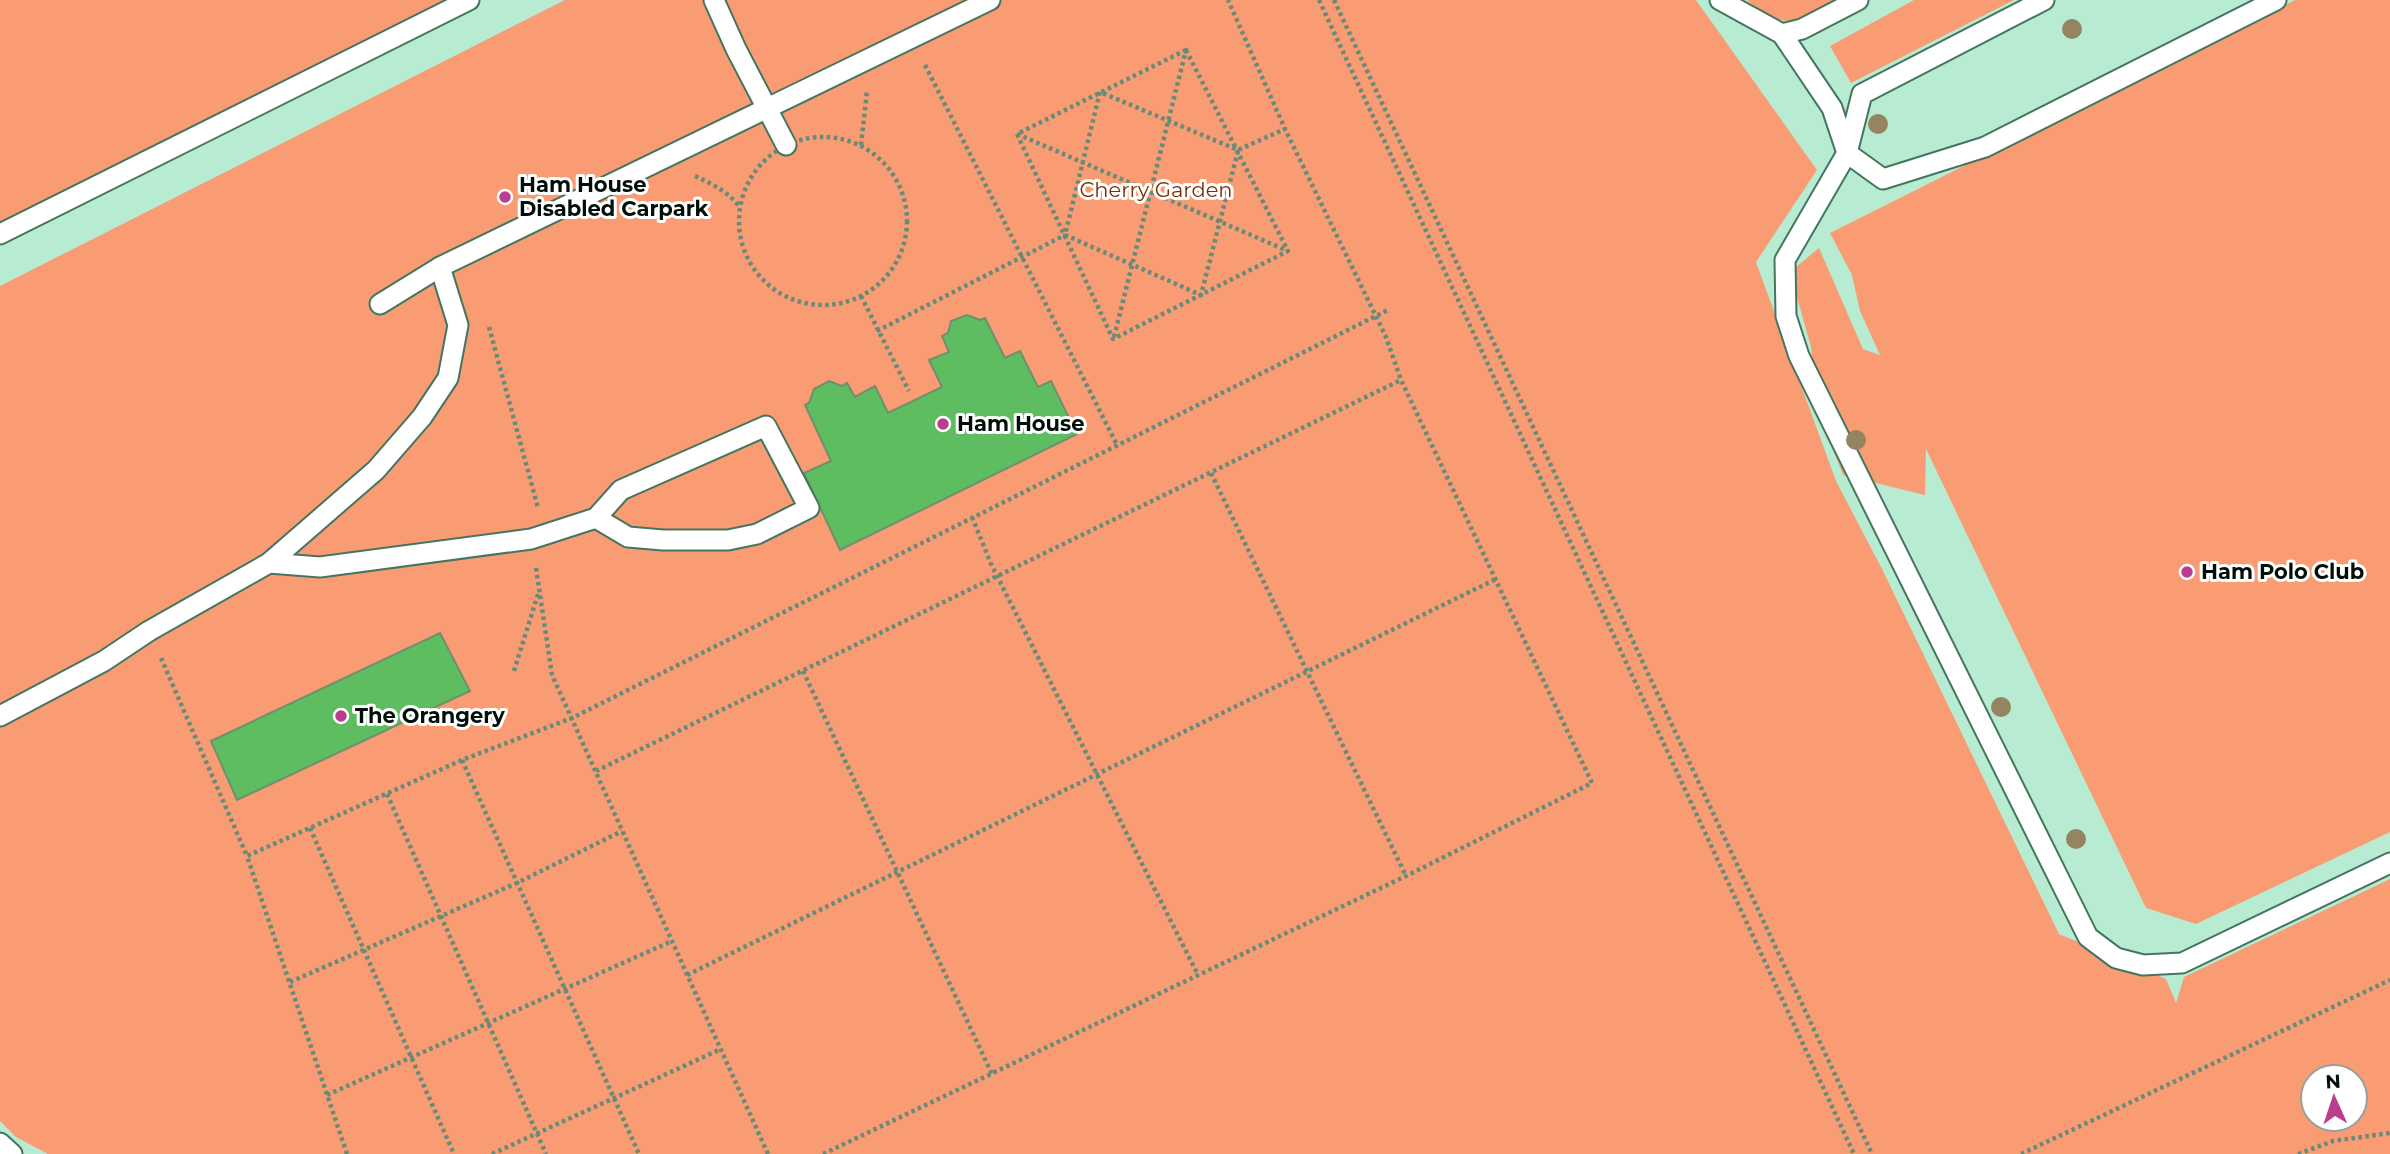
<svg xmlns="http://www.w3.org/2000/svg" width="2390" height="1154" viewBox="0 0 2390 1154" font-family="Montserrat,sans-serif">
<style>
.green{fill:#fa9c73;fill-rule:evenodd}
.building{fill:#5fbd61;stroke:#6e906d;stroke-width:2}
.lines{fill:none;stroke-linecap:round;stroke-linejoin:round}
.lane-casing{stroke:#44755f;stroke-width:23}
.path{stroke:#668b79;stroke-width:4.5;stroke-dasharray:3.5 3.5;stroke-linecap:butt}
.lane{stroke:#fff;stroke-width:19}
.tree{fill:#948462}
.poi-dot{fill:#ba3e8f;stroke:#fff;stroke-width:2.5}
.labels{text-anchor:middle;stroke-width:6;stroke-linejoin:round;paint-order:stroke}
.poi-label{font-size:21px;font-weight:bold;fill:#001008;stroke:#fff;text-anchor:start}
.park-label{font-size:21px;fill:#772f06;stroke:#fff}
</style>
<rect width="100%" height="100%" fill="#b7ecd3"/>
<g class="green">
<polygon points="0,0 456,0 0,232"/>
<path d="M565,0H1696L1817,170L1756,262L1836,481L1882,569L2059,934L2166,979L2176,1003L2184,977L2390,879V1154H48L16,1137L0,1121V286ZM2313,1077H2355V1119H2313Z"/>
<path d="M1747,0H1842C1806,22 1783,33 1747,0Z"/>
<polygon points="1914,0 2014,0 1851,83 1830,46"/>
<polygon points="2295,0 2390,0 2390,832 2196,924 2146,908 1926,449 1925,495 1843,475 1816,405 1811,347 1790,272 1819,248 1863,349 1880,355 1860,311 1852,275 1830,233"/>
</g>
<g class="building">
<polygon points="967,315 980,320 985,318 1005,358 1020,351 1038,387 1051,381 1077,434 840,550 804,473 831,461 805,405 809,403 814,389 829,381 842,386 847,383 855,397 875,386 888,413 942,387 929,360 949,352 942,336 948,333 951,321"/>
<polygon points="440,633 470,691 237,800 211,741"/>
</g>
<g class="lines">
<g class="lane-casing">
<g id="lane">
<polyline points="714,0 736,49 786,145"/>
<polyline points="1720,0 1782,34 1832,108 1847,153 1785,260 1786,316 1799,356 2088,937 2116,958 2143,965 2182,963 2390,863"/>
<polyline points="2044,0 1862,94 1847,153 1883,179 1985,147 2276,0"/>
<polyline points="1782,34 1802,29 1858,0"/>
<polyline points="0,234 469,0"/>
<polyline points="380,304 440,267 990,0"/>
<polyline points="269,563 320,567 531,539 596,518 621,490 766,426 809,508 757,534 728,540 663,540 628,537 596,518"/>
<polyline points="0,716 104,661 149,631 269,563 376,470 422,417 448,378 458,325 440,267"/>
<polyline points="0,1143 12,1154"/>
</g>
</g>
<g class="path">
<polyline points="1319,0 1854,1154"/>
<polyline points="1334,0 1872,1154"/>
<polygon points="1186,50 1288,251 1113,339 1017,134"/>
<polyline points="925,65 1117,445"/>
<polyline points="1017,134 1288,251"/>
<circle cx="823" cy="221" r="84"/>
<polyline points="861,145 867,91"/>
<polyline points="1238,151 1201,295 1065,235 1100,92 1238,150 1285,129"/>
<path d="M695,176C712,184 727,191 739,206"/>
<polyline points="861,296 909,391"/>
<polyline points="489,327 538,508"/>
<polyline points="877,331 1065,235"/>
<polyline points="1114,337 1186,50"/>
<polyline points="1211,473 1406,876"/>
<polyline points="972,517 991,564 1198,975"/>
<polyline points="536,568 552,675 768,1154"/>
<polyline points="161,658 247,856"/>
<polyline points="514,671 538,594"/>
<polyline points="803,671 992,1074"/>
<polyline points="462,760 639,1154"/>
<polyline points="596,771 1401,380"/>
<polyline points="387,794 546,1154"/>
<polyline points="310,828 454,1154"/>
<polyline points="687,975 1496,579"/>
<polyline points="290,982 517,883 622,831"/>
<polyline points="327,1095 672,941"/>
<polyline points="347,1154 247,856 462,760 572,718 1390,309"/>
<polyline points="492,1154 721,1049"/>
<polyline points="823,1154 1406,876 1592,783 1401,380 1386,337 1285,129 1228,0"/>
<polyline points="2021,1154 2390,980"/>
<polyline points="2298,1154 2333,1141 2390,1133"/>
</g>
<use href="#lane" class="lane"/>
</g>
<g class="tree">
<circle cx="2072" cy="29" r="10"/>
<circle cx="1878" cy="124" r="10"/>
<circle cx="1856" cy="440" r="10"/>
<circle cx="2001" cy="707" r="10"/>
<circle cx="2076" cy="839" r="10"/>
</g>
<g class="poi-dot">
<circle cx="505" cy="197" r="7"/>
<circle cx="943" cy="424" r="7"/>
<circle cx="2187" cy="572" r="7"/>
<circle cx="341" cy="716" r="7"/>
</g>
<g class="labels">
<g class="poi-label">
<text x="519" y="192">Ham House<tspan x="519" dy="24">Disabled Carpark</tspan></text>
<text x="957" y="431">Ham House</text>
<text x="2201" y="579">Ham Polo Club</text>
<text x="355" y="723">The Orangery</text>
</g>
<g class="park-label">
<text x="1156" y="197">Cherry Garden</text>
</g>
</g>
<g transform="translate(2334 1098) rotate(357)"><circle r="33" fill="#ffffff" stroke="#999f9c" stroke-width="2"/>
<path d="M0-5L12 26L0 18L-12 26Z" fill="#ba3e8f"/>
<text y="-10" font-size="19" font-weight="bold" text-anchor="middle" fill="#001008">N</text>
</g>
</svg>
